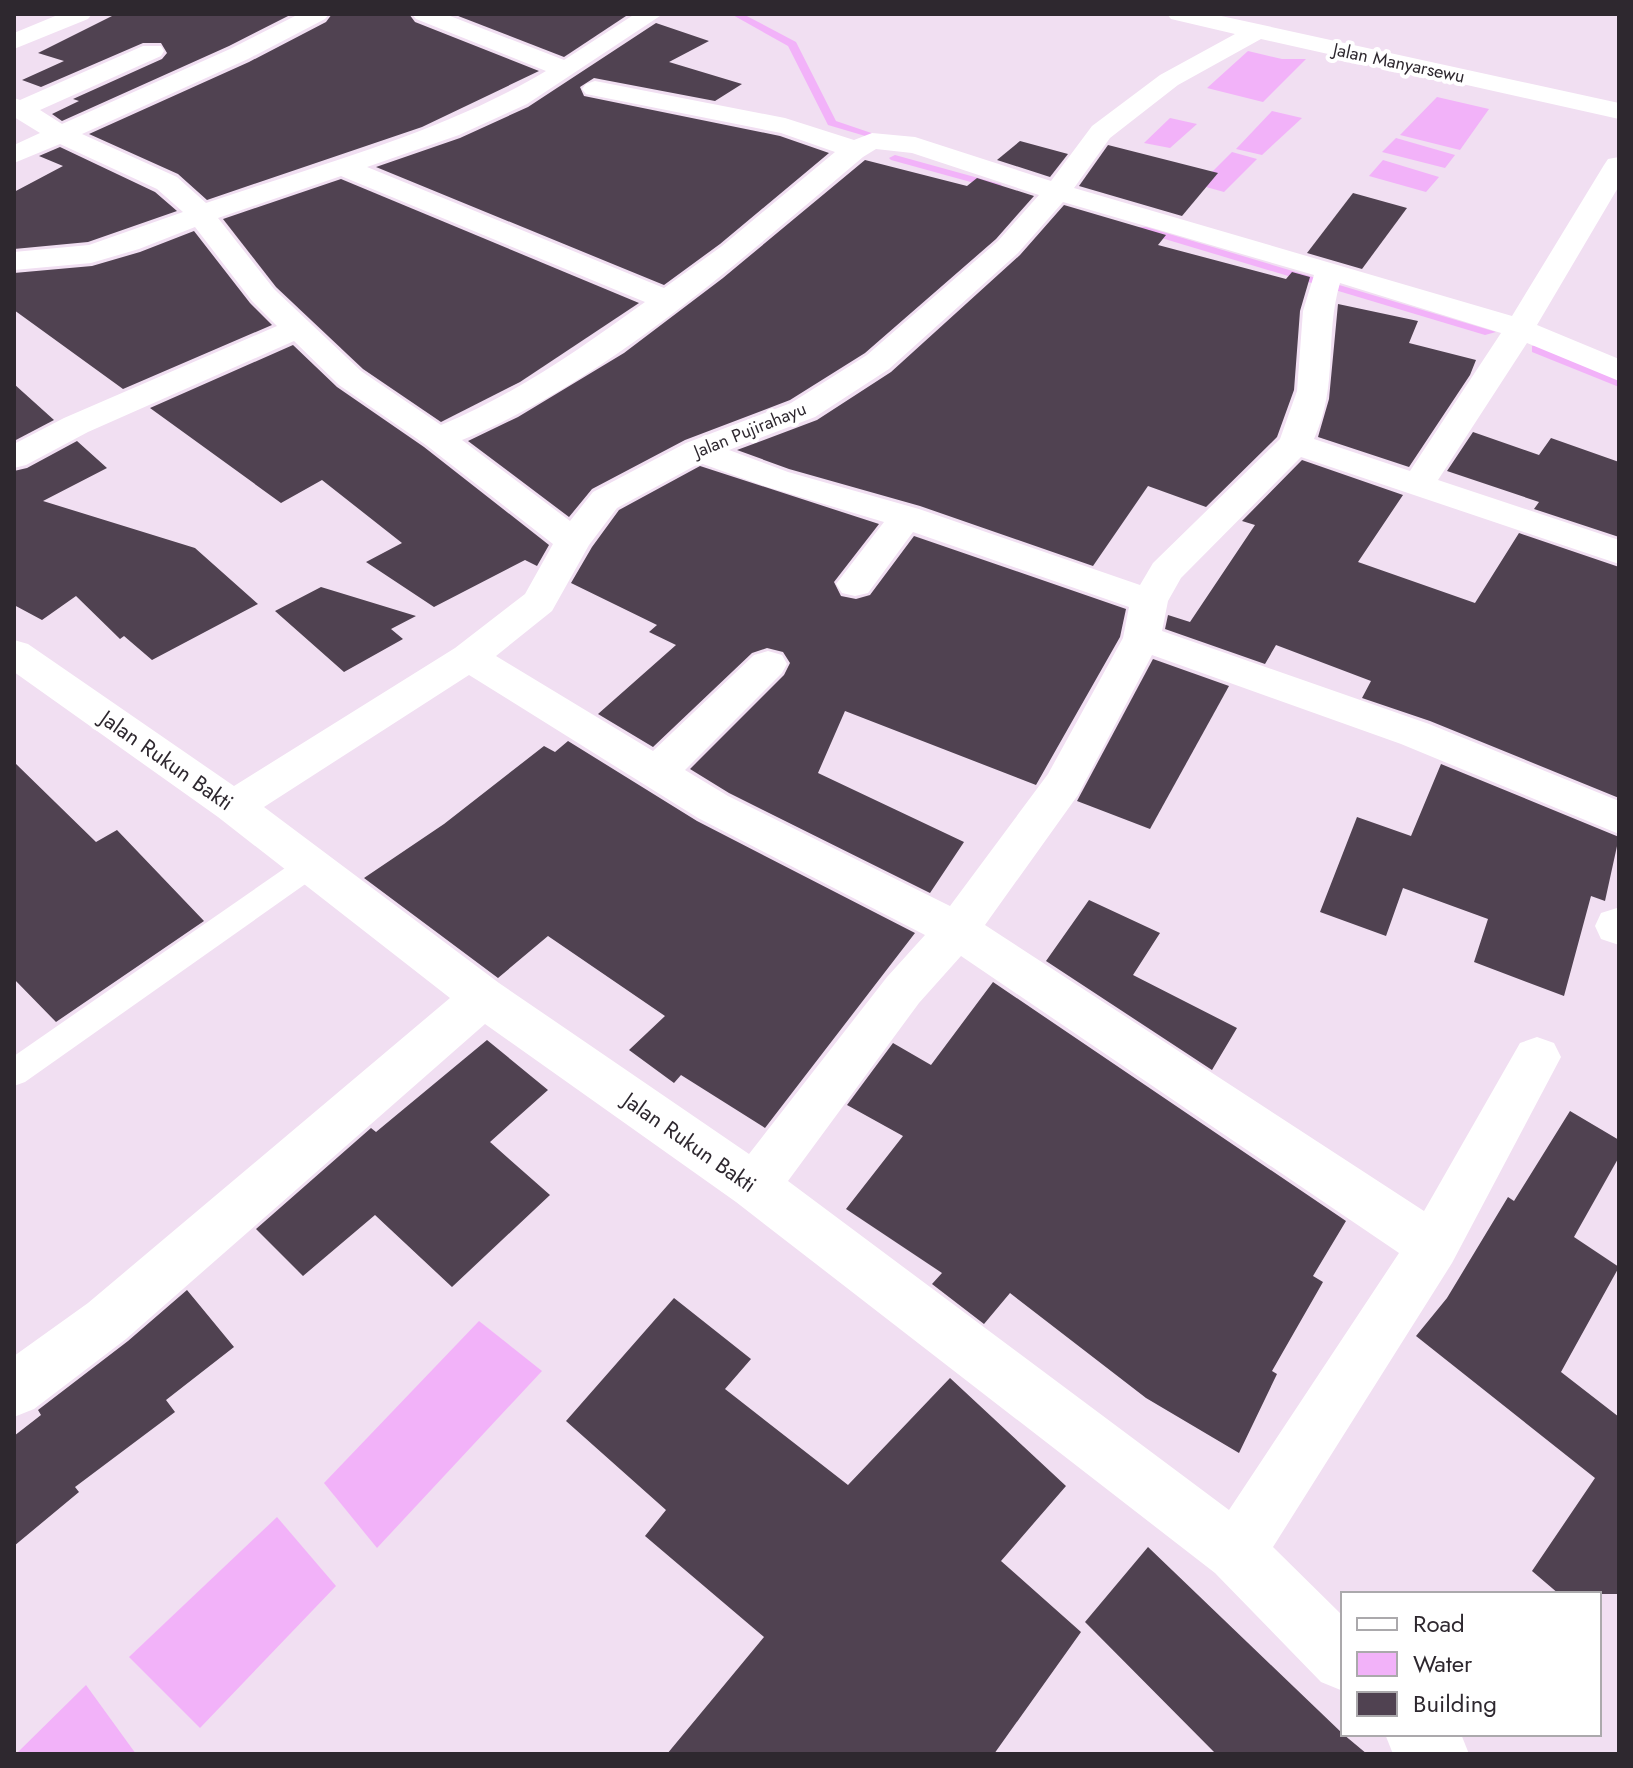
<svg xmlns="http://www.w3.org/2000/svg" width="1633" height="1768" viewBox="0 0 1633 1768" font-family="Jost,sans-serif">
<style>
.water{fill:#f2b2f9}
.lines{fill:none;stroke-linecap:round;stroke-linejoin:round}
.stream{fill:#f2b2f9;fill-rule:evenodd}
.building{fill:#504251}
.service{fill:#fff;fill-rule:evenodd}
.minor{fill:#fff;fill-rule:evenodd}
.labels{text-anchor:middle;stroke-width:8;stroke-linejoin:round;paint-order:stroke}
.far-street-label{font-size:18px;fill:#2e282f;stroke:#fff}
.street-label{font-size:22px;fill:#2e282f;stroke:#fff}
</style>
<rect width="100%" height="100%" fill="#f1dff2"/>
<g class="water">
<polygon points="1248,51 1282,59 1306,59 1263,102 1207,88"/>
<polygon points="1437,97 1489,109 1460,150 1400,135"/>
<polygon points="1272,111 1302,118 1262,155 1236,149"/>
<polygon points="1170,118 1197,124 1170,148 1144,143"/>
<polygon points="1396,138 1455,155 1445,168 1382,152"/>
<polygon points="1232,152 1257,159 1224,192 1199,185"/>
<polygon points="1383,160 1439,177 1426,192 1369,176"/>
<polygon points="479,1321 542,1371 377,1548 324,1483"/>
<polygon points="277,1517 336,1586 200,1728 129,1657"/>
<polygon points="86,1685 136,1754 16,1754"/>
</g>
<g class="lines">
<g class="stream">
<polygon points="731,14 743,14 796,42 836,121 889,139 889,143 828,125 788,46"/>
<polygon points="895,155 1000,184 1002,186 996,189 891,160 889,158"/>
<polygon points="1138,227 1146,227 1496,332 1485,335 1138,231"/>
<polygon points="1537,345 1619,378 1619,387 1532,352 1532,346"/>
</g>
</g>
<g class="building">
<polygon points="116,14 292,14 229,46 62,121 52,114 79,101 73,99 162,59 167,53 161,43 143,43 41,87 22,80 64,61 38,53"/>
<polygon points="332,14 409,14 415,22 539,71 422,127 207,200 178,174 89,134 249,62 326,22"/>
<polygon points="453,14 629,14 564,57"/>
<polygon points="656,23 709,41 669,62 742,84 715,101 594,78 580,87 584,96 780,136 829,153 720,244 664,285 376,167 460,138 528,107"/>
<polygon points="1020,141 1068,154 1050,177 997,160"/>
<polygon points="1108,145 1218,173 1182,216 1079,186"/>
<polygon points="60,147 155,192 177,211 88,242 14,249 14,192 63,166 39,156"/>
<polygon points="865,160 967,186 977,178 1034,196 996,239 865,353 790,400 685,440 592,489 569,517 468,441 518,417 624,353 723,278"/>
<polygon points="341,179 639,303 520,382 441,422 363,369 276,287 223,219"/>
<polygon points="1353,193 1407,208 1362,269 1307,253"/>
<polygon points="1064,205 1166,235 1158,245 1286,279 1292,272 1310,277 1300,311 1294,390 1277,437 1206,507 1148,486 1093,566 920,506 789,469 737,450 817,420 891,372 1020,255"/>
<polygon points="194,231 250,303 272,325 123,389 14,310 14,273 92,266 140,252"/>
<polygon points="1338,304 1418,321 1409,343 1476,360 1470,375 1409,467 1318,437 1329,399"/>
<polygon points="293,345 337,387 424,447 549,545 537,566 525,560 434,607 366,562 402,543 322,480 281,503 150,408"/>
<polygon points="14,384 54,420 14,441"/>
<polygon points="1473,432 1539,455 1551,438 1619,462 1619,537 1534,509 1539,502 1447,471"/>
<polygon points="77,441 107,468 43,501 195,548 258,604 152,660 124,636 120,639 76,596 42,620 14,605 14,471 27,468"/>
<polygon points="1302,460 1403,495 1358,562 1475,603 1519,533 1619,567 1619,798 1430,721 1362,698 1371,681 1276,645 1265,664 1165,629 1168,615 1190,622 1255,525 1242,521"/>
<polygon points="700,466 879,524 834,582 841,596 856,599 870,595 914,536 1126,609 1120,637 1036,785 845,711 818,773 964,842 930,893 729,793 690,769 784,675 790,663 783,652 767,648 752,653 653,747 598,714 676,645 649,632 657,625 571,583 592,547 619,510"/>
<polygon points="321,587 416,616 391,629 403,639 344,672 275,611"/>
<polygon points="1153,659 1229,686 1150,829 1077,801"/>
<polygon points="568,741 697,821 915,933 765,1128 681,1075 674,1083 629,1050 665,1016 548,936 498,978 364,878 444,824 544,746 555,752"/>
<polygon points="14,762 96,842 117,830 204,921 56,1022 14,979"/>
<polygon points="1441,764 1619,837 1605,901 1591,896 1564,996 1474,962 1488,919 1403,888 1386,936 1320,912 1357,817 1411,836"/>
<polygon points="1089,900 1160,933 1133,975 1237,1028 1212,1070 1046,961"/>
<polygon points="993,982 1346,1221 1313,1276 1323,1282 1272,1371 1277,1374 1239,1453 1146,1398 1010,1293 984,1324 932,1284 942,1273 846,1209 903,1136 847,1105 893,1043 931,1065"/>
<polygon points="487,1040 548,1090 490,1142 550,1195 452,1287 375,1215 303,1276 256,1229 371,1128 376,1132"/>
<polygon points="1570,1111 1619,1140 1619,1157 1574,1237 1619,1267 1561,1372 1619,1417 1619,1594 1559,1594 1532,1571 1595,1478 1416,1336 1447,1298 1508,1197 1514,1201"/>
<polygon points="187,1290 234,1347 166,1400 175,1412 75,1487 79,1492 14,1546 14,1436 41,1415 38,1410 128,1341"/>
<polygon points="674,1298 751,1359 725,1389 848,1485 950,1378 1066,1486 1001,1561 1081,1632 994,1754 667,1754 764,1637 645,1536 666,1510 566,1421"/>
<polygon points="1148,1547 1343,1734 1367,1754 1216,1754 1085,1622"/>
</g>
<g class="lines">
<polygon class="service" points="311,854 321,857 325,865 321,873 25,1082 14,1086 14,1056 301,857"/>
<g class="minor">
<polygon points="60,14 92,14 88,19 14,49 14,33"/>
<path d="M299,14H329L325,19L248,59L82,134L177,177L206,203C320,164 442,133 546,71L416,19L412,14H445L564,60L635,14H663L527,104L459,135L367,167L664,288L722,246L835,152L781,133L586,94L582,89L586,84L595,81L785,118L854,140L872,133L915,137L1051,181L1092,126L1160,75L1235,34L1171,19L1167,14H1212L1619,103V119L1261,39L1178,85L1110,138L1074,188L1512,316L1604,165L1608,159L1619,157V186L1537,325L1619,359V381L1527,343L1438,480L1619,540V564L1301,457L1181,578L1168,601L1162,631L1429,724L1619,801V834L1401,744L1152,655L1078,795L985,925L1424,1211L1520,1043L1537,1037L1554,1043L1561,1057L1452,1263L1273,1547L1343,1616V1691L1321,1682L1215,1573L736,1202L485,1024L126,1339L34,1409L14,1417V1356L88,1303L450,998L218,817L14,672V640L28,644L234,786L455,648L525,594L553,544L426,445L339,385L294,341L88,432L26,465L14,468V444L64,418L277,326L252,301L195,227L139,249L91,263L14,270V252L89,245L183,212L157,189L60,144L14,163V145L40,133L14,117V98L20,100L143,46H161L164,51L161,56L40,110L62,124L230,49ZM876,149L912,153L1039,195L998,241L867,355L791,403L686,443L593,492L570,521L462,440C610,379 741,259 863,157ZM341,176L645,302C580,349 516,394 441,425L361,371L274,289L218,218ZM1063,202L1314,275L1303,311L1297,391L1280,439L1153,563L1140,585L919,509L788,472L729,450L815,417L889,369L1018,253ZM1340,283L1501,333L1410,471L1314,439C1339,384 1324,337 1340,283ZM700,463L764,486L884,522L836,584L842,593L855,596L868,593L913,532L1129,607L1123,638L1048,774L950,906L728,796L685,770L782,673L787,664L782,655L768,651L754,655L653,751L496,656L552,611L589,545L617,508ZM469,675L698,818L925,935L887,977L749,1154L499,983L264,807ZM961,956L1399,1253L1229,1510L788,1181L919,1003Z"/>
<polygon points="1617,908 1619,909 1619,945 1601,939 1595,926 1601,913"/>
<polygon points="1385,1734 1461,1734 1469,1754 1393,1754"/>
</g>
</g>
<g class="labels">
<g class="far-street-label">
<text transform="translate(1399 63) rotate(12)" y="6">Jalan Manyarsewu</text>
<text transform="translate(750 430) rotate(-22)" y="6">Jalan Pujirahayu</text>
</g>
<g class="street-label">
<text transform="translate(167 760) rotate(35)" y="8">Jalan Rukun Bakti</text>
<text transform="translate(690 1142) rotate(35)" y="8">Jalan Rukun Bakti</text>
</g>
</g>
<rect width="1633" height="1768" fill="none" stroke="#2e282f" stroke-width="32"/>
<rect x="1341" y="1592" width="260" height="144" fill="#ffffff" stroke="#aba9ac" stroke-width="2"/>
<rect x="1357" y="1618" width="40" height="12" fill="#ffffff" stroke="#aba9ac" stroke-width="2"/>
<text x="1413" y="1632" font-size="24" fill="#2e282f">Road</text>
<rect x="1357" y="1652" width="40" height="24" fill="#f2b2f9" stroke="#aba9ac" stroke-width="2"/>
<text x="1413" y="1672" font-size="24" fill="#2e282f">Water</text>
<rect x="1357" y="1692" width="40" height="24" fill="#504251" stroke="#aba9ac" stroke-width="2"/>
<text x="1413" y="1712" font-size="24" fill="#2e282f">Building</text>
</svg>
